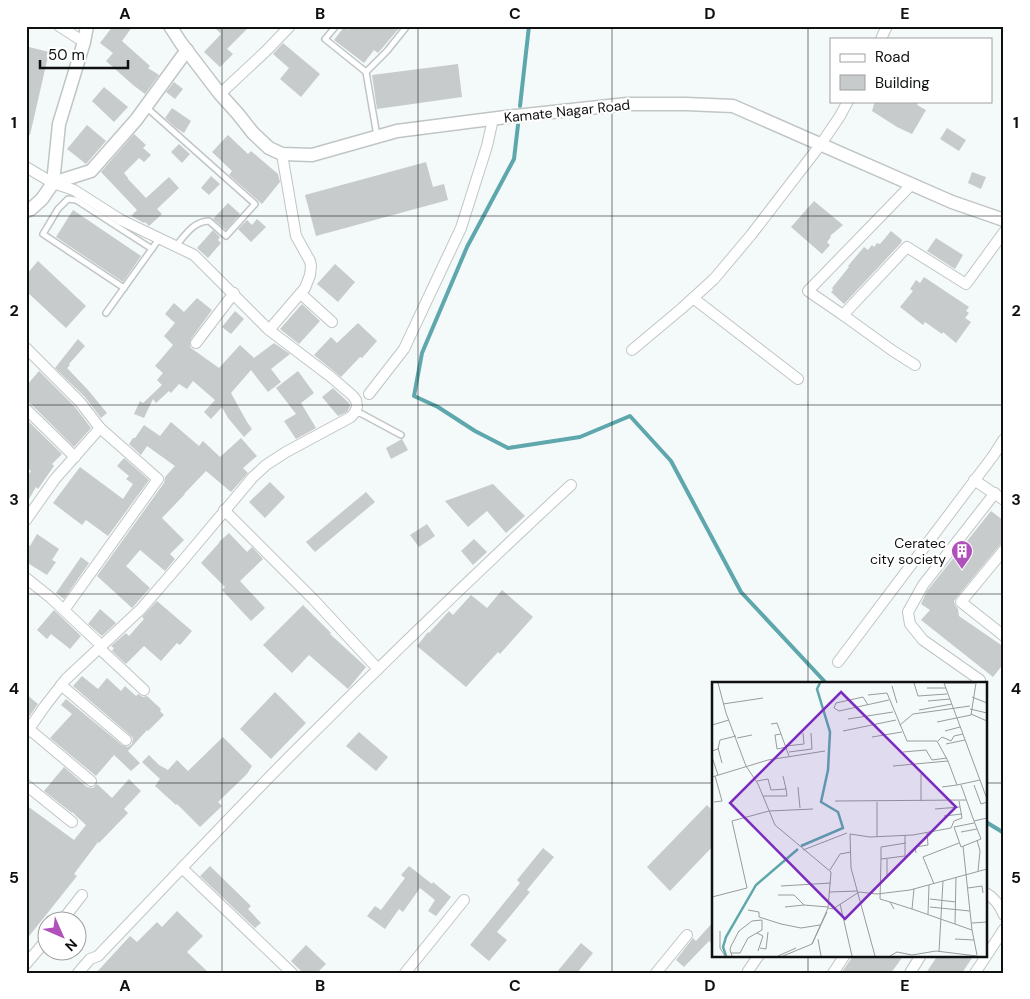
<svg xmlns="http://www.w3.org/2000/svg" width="1030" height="999" viewBox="0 0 1030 999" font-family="'DM Sans',sans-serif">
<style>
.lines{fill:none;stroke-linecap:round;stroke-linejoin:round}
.stream{stroke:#5ea7ac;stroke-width:4}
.building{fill:#c7cbcc}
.service-casing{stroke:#c0c5c5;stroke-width:8}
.minor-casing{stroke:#c0c5c5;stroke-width:12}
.tertiary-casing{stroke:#c0c5c5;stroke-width:15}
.service{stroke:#fff;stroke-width:5}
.minor{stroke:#fff;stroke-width:10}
.tertiary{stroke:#fff;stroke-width:12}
.grid{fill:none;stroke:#0f1111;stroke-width:1;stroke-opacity:0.55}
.labels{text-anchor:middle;stroke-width:4.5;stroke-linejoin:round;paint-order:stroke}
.street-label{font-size:14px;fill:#0f1111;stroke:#fff}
.poi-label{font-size:14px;fill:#0f1111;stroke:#fff;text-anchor:end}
.inset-river{fill:none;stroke:#5ea7ac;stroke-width:2.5}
.inset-road{fill:none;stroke:#989c9c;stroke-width:1}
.view{fill:#7b2cbf;fill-opacity:0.15;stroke:#7b2cbf;stroke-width:2.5}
.inset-edge{fill:none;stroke:#0f1111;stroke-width:2.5}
.neatline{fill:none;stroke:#0f1111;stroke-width:2}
.grid-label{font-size:16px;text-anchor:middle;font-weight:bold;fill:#0f1111}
</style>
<rect width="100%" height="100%" fill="#f4f9f9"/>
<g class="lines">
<g class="stream">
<polyline points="520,106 529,26"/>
<polyline points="518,125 514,159 467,247 422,353 414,396 438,407 475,431 508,448 580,437 630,416 671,461 741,592 826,683"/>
<polyline points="986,822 1004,833"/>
</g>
</g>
<g class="building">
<polygon points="113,26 133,26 122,41 150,66 148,68 159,75 145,94 133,85 106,61 113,53 100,43"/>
<polygon points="213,26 250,26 227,49 233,54 220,67 204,52 221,34"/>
<polygon points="350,26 401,26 378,53 374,50 364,63 334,40 344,27 348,30"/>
<polygon points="283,43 320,74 301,97 280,79 289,68 273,54"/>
<polygon points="29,47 49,52 30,135 26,135 26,60"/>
<polygon points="458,64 462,97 377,109 372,75"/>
<polygon points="174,82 183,89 175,99 166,92"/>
<polygon points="104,87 128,107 114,122 92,101"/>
<polygon points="875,101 919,101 917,105 926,110 912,134 897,127 872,111"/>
<polygon points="172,108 191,121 184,133 176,128 165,118"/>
<polygon points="87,125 106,141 86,164 67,149"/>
<polygon points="947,128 966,140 959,151 940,139"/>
<polygon points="134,134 146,145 143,148 151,155 144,162 139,158 124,173 128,178 128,179 146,198 169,177 179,188 157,209 162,214 149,226 145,222 144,223 131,216 137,210 101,172"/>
<polygon points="228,135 248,154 251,151 278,174 280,182 262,204 229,175 232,171 212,152"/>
<polygon points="179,144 190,154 182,163 171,152"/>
<polygon points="426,162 433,187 444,184 448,200 316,236 305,195"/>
<polygon points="972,172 986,177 981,189 968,183"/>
<polygon points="211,176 220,184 209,195 201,188"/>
<polygon points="814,201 843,225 830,236 831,237 827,242 830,245 822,254 791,227"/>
<polygon points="228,203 240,214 226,230 213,219"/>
<polygon points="73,210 141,256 123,282 56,237"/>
<polygon points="257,219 266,227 251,242 238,229 247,220 252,225"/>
<polygon points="213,230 220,237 218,240 221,243 208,258 197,248"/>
<polygon points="891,231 902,240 901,243 844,304 831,292 833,290 832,288 849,267 848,266 864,247 868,250 872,245 874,247 877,243 880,244"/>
<polygon points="936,238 963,255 955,269 927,251"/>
<polygon points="38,261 86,306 66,328 26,291 26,275"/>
<polygon points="335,264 355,282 338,302 317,284"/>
<polygon points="924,277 969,307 966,311 969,313 965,318 971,322 956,343 943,332 942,334 925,322 923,325 900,307 913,291 910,289 916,280 920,283"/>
<polygon points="197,298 212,310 191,339 190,345 191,348 219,368 240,345 254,358 274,343 290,354 271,369 281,382 268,392 251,370 231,393 247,422 252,429 244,437 228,418 222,407 211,419 204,412 215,400 193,381 187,389 179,384 171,393 169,391 156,403 153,399 144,418 134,414 140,401 143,403 162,385 157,380 163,373 155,366 173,345 164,336 175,323 165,314 174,303 184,312"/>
<polygon points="302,304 320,321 299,344 280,329"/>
<polygon points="235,311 244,319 231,334 222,327"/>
<polygon points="358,323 377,341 362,358 360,357 341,377 314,355 331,337 337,343"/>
<polygon points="78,339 85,346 69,364 70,365 67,368 88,390 107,413 101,418 85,397 55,368"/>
<polygon points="39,371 75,407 91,428 74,447 31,404 26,402 26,386"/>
<polygon points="298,371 314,393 301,403 316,428 296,439 284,421 296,414 276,388"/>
<polygon points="333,388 349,403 350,406 347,412 338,416 322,397"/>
<polygon points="26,419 62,454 52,464 54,466 38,489 36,487 26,504 26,477 31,471 26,467"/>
<polygon points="171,422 199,446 203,441 220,457 241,438 257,456 243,468 248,473 231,492 206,471 184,494 185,494 162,518 184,540 170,554 175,559 165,571 140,550 128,564 126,566 150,588 132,608 97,576 164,483 165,477 175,466 147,446 141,455 129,444 133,438 135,438 144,425 160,436"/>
<polygon points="402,439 408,450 391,459 386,448"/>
<polygon points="124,458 149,480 108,536 86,520 82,525 53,503 80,467 123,499 133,484 126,479 129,476 117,466"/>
<polygon points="270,482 285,497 265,518 249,502"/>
<polygon points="493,484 525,516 506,533 487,511 468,527 445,501"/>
<polygon points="366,492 375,502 315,552 306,542"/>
<polygon points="991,511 1004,521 1004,542 999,546 956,598 954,601 955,605 958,609 959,616 1004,647 1004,663 993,677 921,620 930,610 921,604 927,591"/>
<polygon points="427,524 435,536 419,547 410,535"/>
<polygon points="229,533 247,552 252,547 263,559 240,581 265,608 251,621 222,590 225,587 201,563 219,543 219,542"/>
<polygon points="37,534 59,549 52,560 56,562 47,575 26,562 26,544 30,546"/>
<polygon points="474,539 487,552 473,565 461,551"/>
<polygon points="81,557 89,563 64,599 56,593"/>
<polygon points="502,590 533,617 500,654 498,652 466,687 417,646 428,632 429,633 449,611 453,615 471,595 487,608"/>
<polygon points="157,601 192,631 180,645 177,643 161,661 144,646 126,664 112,651 114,648 111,646 126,633 129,636 144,619 142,617"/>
<polygon points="303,605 331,633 330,634 366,667 348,689 309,655 292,673 263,645"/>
<polygon points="100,609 116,623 102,636 88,624"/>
<polygon points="54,610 81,636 70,649 51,634 47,639 37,630"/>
<polygon points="82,676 98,689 107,678 121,691 125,686 136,696 138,694 143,697 147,696 161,709 160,711 164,715 148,731 147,730 128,751 140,763 131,771 114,755 96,776 50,738 72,714 61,705 66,699 122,745 128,747 132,744 133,738 130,735 73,686"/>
<polygon points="275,692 306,723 271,759 240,729"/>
<polygon points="26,694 38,704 26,721"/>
<polygon points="359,732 388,757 376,771 346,746"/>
<polygon points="223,737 252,766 247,774 218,802 222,806 200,827 177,804 176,805 155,786 160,779 142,762 149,755 159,765 168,770 177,760 188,771"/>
<polygon points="64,767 87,787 93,788 97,784 112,798 129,779 141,791 124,809 128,813 99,843 98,842 74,874 77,876 26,940 26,805 74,840 86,825 72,812 72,813 44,791"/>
<polygon points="707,805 714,812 714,845 670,891 647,867"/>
<polygon points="543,848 554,857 527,890 530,892 497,932 507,940 489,961 470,945 520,883 517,880"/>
<polygon points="210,866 251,906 248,909 261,923 255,928 200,876"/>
<polygon points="409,866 432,884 433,882 451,897 436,916 428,911 435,900 420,888 403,912 399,909 385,929 367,916 375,906 381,910 405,878 401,875"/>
<polygon points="177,911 203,936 187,952 209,973 96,973 130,936 137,942 157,922 162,927"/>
<polygon points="714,921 714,946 709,941 684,967 676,960 693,938 696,941"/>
<polygon points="581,943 593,953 577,973 556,973"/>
<polygon points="306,945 326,964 317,973 303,973 291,961"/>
<polygon points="852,955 904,955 891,973 841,973 851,959"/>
<polygon points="938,955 974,955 962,973 926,973"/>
</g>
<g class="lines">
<g class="service-casing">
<g id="service">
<polyline points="336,26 325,39 366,72 377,136"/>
<polyline points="366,72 387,51 407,26"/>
<path d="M146,107L255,204L226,236L209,221C194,221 185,235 176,246"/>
<polyline points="124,288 43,234 58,209 68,199 76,200 152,249"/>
<polyline points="106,313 159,239"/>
<polyline points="355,412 362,414 401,435"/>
</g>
</g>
<g class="minor-casing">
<g id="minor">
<polyline points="59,26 84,42"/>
<polyline points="881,39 887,26"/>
<polyline points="220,94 266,51 290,26"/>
<polyline points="26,167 53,183 74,190 121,220 194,255 269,330 331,377 352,395 356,400 357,407 355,412 351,417 286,452 266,465 253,477 180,564 141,609 66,679 45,706 26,733"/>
<polyline points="301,294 332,322"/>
<polyline points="693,298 798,379"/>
<polyline points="843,315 808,291 912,184"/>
<polyline points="269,330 305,288 310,275 311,266 310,261 296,236 282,154"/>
<polyline points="196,343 234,293"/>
<polyline points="26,348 80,402 100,428 55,479 26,520"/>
<polyline points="632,350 681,309 714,279 751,235 821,144 840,116 848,101"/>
<polyline points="915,365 893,351 843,315 907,247 966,284 1004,232"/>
<polyline points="369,394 404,349 461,228 487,146 493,119"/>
<polyline points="26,409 75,457"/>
<polyline points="974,480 1004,500"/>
<polyline points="224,510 313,599 378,669"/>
<polyline points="1004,550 961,602 1004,636"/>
<polyline points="26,578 51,598 102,646"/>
<polyline points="64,610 158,479 100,428"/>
<polyline points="99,648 144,690"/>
<polyline points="838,662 993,456 1004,439"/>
<polyline points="980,680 923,640 910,624 908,612 923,585 995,493"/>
<polyline points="61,685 126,740"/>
<polyline points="29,729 91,781"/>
<polyline points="26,785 72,822"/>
<polyline points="182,868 292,973"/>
<path d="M986,893C995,898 1000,906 1004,915"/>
<polyline points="61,922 82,895"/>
<polyline points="26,964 48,938"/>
<path d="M78,973L90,959L98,956C162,889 226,821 291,755C383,663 476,573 571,485"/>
<polyline points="405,973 464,900"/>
<polyline points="656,973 687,935"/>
<polyline points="749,973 748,971 759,955"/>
<polyline points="833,973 845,955"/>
<polyline points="910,973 921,955"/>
<polyline points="975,973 1004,929"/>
</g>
</g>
<g class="tertiary-casing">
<g id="tertiary">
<polyline points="170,26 181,43 220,94 238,114 253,133 269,148 282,154 312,155 397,131 506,117 627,104 686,104 733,106 952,202 1004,220"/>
<polyline points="53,183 91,171 136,120 187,50"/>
<polyline points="26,211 31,209 42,199 53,183 59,124 84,42 87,26"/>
</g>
</g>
<use href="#service" class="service"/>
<use href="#minor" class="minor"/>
<use href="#tertiary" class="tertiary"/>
</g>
<path class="grid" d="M222,26V973M418,26V973M612,26V973M808,26V683M26,216H1004M26,405H1004M26,594H1004M26,783H714M986,783H1004M808,955V973"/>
<defs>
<g id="building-pin" transform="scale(1.125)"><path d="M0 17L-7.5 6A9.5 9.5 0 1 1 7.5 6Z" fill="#b051bb" stroke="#fff"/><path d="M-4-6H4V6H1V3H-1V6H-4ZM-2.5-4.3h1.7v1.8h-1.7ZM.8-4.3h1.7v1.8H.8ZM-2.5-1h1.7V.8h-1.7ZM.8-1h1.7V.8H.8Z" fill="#fff"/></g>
</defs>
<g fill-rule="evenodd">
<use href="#building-pin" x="962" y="551"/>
</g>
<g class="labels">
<g class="street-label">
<text transform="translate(567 111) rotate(-6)" y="5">Kamate Nagar Road</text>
</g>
<g class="poi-label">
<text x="946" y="548">Ceratec<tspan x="946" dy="16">city society</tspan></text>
</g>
</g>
<g transform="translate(712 682)">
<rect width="275" height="275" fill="#f4f9f9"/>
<path class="inset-river" d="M89,164L131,146L126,130L109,120L116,88L118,50L105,7L108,1M14,274L11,265L14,255L44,203L86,167"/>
<path class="inset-road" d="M6,1L14,31L34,84L46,102L63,143L119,190L116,226L100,262M202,1L206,14L235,12M232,1H263M232,1L275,117M180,4L185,21M215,6H234M156,13L175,11L195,59H225L236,79M260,15L275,21M216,19L238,17M11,22L51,16M156,23L151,15L124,21L122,26L127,29L177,18M258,27L275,31M207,28L240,22M259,32L275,39M136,37L181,30M225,40L259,33L264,1M59,42L65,41L77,74M0,43L17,38M188,43L201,32L258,24M131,49L184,38M233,49L248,45M69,52L63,53L65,67L75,65M160,55L190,50M25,56L40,53M226,59L230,55L239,59L242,54L251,52M234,62L253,58M74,64L92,62L91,51M6,66L10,81M0,69L6,67L8,58L24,54M77,70L100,67L99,51M191,70L214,68L220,78L235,76M0,75L6,93M181,84L236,79L245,103L268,98M209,92V119M0,95L56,78L113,69M45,99L56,97L59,108L74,107L71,94M249,103L262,139L275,136M262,103L269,122L275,120M86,105L88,126M230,105L245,103M51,114H75L74,107M123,119L254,118M2,120L10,119L3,94M223,127L248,125M232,134L250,132M262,139L269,157L249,165L242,145L262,141M249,150L265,147M165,155V120M265,158L268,169L266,189M91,168L135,151M204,171L203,165L216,163L215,151M169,177V165L194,161M175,177V195M118,188L128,172L139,170M222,202L211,175L247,161M69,204L119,201M256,206L270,204L271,211M202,207L200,227L260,248L251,164M117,210L146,209M66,213H82L92,223L116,225M0,215L35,206L20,139L57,129L101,127M218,217L244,220M178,220L200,227M128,222L140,274M73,225L92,223M218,225L258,229M116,226L121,227L147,210L165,212L198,208L275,187M182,227L178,220L168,217L169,177L193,174V153M36,228L47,230V235L69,242L89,246L108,243M216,232L217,203M260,241L275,240M243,242L244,195M260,248L265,273M8,249V266L13,274M45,251L51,254L46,269M106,257L109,274M243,257L262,258M48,266L54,267L56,250M227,270L231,199M19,271H28L36,256L50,248V238L40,239L27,249L19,264L18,268L20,274M66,274L84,266M71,274L100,262L115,230M163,274L139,186L138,152L158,155L201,153L239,146L242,139L250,136L247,119M178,274L185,270L200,273L224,269L265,274"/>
<path class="view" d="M129,10L244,125L133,237L18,121Z"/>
<rect width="275" height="275" class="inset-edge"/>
</g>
<rect width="1030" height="999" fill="none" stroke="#ffffff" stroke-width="55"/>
<rect x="830" y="38" width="162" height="65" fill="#ffffff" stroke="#9fa0a0"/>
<rect x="840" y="54" width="25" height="8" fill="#ffffff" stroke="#9fa0a0"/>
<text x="875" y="62" font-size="15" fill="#0f1111">Road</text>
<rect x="840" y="75" width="25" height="15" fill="#c7cbcc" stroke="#9fa0a0"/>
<text x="875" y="88" font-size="15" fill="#0f1111">Building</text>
<g transform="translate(62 936) rotate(135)"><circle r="24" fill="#ffffff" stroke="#9fa0a0"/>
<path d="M0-4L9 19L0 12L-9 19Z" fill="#b051bb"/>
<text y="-8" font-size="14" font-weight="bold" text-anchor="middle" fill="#0f1111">N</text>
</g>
<path d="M40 60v8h88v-8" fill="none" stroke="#0f1111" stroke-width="2.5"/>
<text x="48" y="60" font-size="15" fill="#0f1111" stroke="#ffffff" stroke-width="4" paint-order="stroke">50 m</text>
<rect x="28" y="28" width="974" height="944" class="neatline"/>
<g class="grid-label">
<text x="125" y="19">A</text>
<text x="320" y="19">B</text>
<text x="515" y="19">C</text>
<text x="710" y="19">D</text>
<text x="905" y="19">E</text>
<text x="14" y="128">1</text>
<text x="1016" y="128">1</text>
<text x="14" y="316">2</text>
<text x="1016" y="316">2</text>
<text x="14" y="505">3</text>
<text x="1016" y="505">3</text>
<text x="14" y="694">4</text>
<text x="1016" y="694">4</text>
<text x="14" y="883">5</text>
<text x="1016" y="883">5</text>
<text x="125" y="991">A</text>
<text x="320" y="991">B</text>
<text x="515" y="991">C</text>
<text x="710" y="991">D</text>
<text x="905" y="991">E</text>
</g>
</svg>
